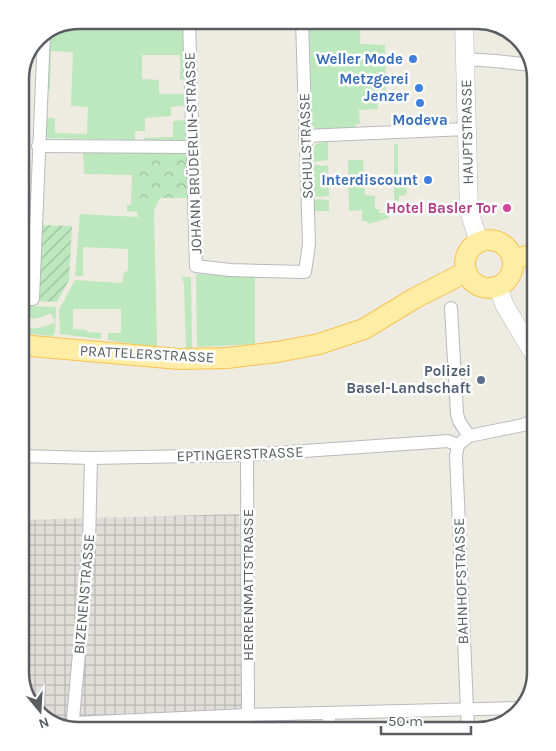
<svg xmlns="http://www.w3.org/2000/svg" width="556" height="751" viewBox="0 0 556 751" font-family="Karla,sans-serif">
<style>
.industrial{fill:url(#industrial-grid)}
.grass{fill:#bde7bc}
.park{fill:url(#park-crowns)}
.garden{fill:url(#garden-furrows)}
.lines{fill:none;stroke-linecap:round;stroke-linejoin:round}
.street-casing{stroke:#b7babf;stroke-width:14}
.secondary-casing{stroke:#b7bbc1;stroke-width:19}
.primary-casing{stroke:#f9c34f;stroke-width:22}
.street{stroke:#fff;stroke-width:12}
.secondary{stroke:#fff;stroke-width:18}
.primary{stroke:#ffeda5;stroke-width:20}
.shop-dot{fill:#3f7fe0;stroke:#fff;stroke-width:2}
.hotel-dot{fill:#d1479c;stroke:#fff;stroke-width:2}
.service-dot{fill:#5c6f8a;stroke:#fff;stroke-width:2}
.labels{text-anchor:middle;stroke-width:5;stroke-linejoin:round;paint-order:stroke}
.shop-label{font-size:15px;font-weight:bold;fill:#366cbe;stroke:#fff;text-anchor:end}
.street-label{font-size:15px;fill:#5a5e63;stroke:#fff}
.hotel-label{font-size:15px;font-weight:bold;fill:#b23c85;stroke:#fff;text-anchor:end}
.service-label{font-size:15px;font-weight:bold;fill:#4e5e75;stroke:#fff;text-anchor:end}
.rim{fill:none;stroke:#5a5e63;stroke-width:2.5}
</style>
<defs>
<pattern id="industrial-grid" width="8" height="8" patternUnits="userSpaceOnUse" patternTransform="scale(1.25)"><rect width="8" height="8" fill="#e1ded9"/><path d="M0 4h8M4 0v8" fill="none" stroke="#b9b7b4"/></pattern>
<pattern id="park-crowns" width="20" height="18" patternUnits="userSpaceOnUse" patternTransform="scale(1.25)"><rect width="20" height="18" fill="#bde7bc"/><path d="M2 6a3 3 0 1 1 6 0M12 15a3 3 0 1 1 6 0" fill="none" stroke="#9dbe9c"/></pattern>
<pattern id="garden-furrows" width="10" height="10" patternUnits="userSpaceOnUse" patternTransform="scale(1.25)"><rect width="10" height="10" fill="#bde7bc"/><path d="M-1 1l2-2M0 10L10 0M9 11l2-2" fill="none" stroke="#9dbe9c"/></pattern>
</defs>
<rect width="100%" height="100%" fill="#eeebe1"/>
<polygon class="industrial" points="239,514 246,726 322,722 323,731 75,731 49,723 28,702 20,672 20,520"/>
<g class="grass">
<polygon points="79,20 136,20 136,26 187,27 186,78 180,80 180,55 142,55 142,79 159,80 159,94 188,94 188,105 171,107 171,116 145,118 145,131 135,131 135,140 44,138 45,118 55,118 55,133 87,134 88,107 71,106 73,52 51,51 50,90 47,90 48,32"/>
<polygon points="309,20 361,20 360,44 385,45 386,92 377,92 378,109 359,110 360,124 356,124 355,129 320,130 315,128 312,125"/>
<polygon points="185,120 189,122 187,140 184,142 145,143 144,138 173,137 173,121"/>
<polygon points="328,141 328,160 312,162 311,151 316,144"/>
<polygon points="394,144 398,144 398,175 406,184 407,192 406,195 399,196 399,201 394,201"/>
<polygon points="140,151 188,198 160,198 154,210 157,346 143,346 108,340 108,333 121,333 121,309 73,309 73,329 87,330 87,332 101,333 101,339 60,334 59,310 75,280 122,283 124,272 128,271 128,249 83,247 83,276 75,276 80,214 138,217 137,212 127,211 127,205 131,205 132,175 84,174 83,153"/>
<polygon points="348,160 363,160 365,195 375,196 375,209 379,209 379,213 388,213 389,218 369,224 367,221 362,221 362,210 349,211"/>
<polygon points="312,164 324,166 328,165 329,196 312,197"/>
<polygon points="320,199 329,201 329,211 314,211 312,200"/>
<polygon points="196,274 255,276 255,344 197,347"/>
<polygon points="182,277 191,277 192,348 186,348 184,284"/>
<path d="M20,306H26V314H30V306L56,307L55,333L52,336L20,333V325C31,331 44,328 55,322L51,313C37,319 33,322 20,312Z"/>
</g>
<polygon class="park" points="140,151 182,151 189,160 188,198 140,198"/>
<polygon class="garden" points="37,225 72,226 69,280 57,302 35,301"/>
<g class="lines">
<g class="street-casing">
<g id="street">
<polyline points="189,20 196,266 230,270 305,272 309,244 302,20"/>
<polyline points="465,59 495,61 532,65"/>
<polyline points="305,136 466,129"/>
<polyline points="38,146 193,147"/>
<polyline points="20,299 33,299 44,33"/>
<polyline points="451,308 457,414 459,421 469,436"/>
<polyline points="247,455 248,715"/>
<polyline points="20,456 91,458 247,455 448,441 458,445"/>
<polyline points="328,713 331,731"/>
<polyline points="207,717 208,731"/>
<polyline points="73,723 248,715 522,708"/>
<polyline points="72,730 89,543 91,458"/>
<polyline points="468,731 456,456 458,445 469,436 523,425 536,419"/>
</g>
</g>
<g class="secondary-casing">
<g id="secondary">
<polyline points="464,20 469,211 479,242"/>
<polyline points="498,286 504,304 536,358"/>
</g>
</g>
<g class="primary-casing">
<g id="primary">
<circle cx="489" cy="264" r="24"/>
<polyline points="513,259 536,254"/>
<polyline points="20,345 179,359 227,358 277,352 319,344 364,329 415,298 466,272"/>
</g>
</g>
<use href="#street" class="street"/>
<use href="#secondary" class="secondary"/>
<use href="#primary" class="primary"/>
</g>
<g class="shop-dot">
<circle cx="413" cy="59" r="5"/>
<circle cx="419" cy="88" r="5"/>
<circle cx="420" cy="103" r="5"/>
<circle cx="428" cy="180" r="5"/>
</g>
<circle class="hotel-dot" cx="507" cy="208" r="5"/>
<circle class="service-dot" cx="481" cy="380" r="5"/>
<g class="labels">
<g class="shop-label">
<text x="403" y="64">Weller Mode</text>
<text x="409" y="84">Metzgerei<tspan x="409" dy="17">Jenzer</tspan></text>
<text x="420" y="125" text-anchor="middle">Modeva</text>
<text x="418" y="185">Interdiscount</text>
</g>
<g class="street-label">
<text transform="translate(467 132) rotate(-91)" y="5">HAUPTSTRASSE</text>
<text transform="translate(306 146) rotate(-92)" y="5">SCHULSTRASSE</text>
<text transform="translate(193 153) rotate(-92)" y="5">JOHANN BRÜDERLIN-STRASSE</text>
<text transform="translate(147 354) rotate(3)" y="5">PRATTELERSTRASSE</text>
<text transform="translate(240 454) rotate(-2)" y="5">EPTINGERSTRASSE</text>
<text transform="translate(461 581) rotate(-92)" y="5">BAHNHOFSTRASSE</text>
<text transform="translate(248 585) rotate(-90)" y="5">HERRENMATTSTRASSE</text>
<text transform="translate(84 594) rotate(-85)" y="5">BIZENENSTRASSE</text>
</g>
<g class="hotel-label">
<text x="497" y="213">Hotel Basler Tor</text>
</g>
<g class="service-label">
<text x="471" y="376">Polizei<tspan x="471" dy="17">Basel-Landschaft</tspan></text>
</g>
</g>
<path d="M0 0H556V751H0ZM79 29H477A50 50 0 0 1 527 79V672A50 50 0 0 1 477 722H79A50 50 0 0 1 29 672V79A50 50 0 0 1 79 29Z" fill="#fff" fill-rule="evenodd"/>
<path class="rim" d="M79 29H477A50 50 0 0 1 527 79V672A50 50 0 0 1 477 722H79A50 50 0 0 1 29 672V79A50 50 0 0 1 79 29Z"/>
<g transform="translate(40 711) rotate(162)" stroke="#ffffff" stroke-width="4" paint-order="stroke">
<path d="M0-4L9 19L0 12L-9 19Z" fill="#5a5e63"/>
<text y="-8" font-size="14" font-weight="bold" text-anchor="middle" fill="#5a5e63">N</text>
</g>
<path d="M381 726v8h90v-8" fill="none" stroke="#5a5e63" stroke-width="2.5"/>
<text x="388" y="726" font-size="15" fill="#5a5e63" stroke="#ffffff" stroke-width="4" paint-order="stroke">50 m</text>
</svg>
